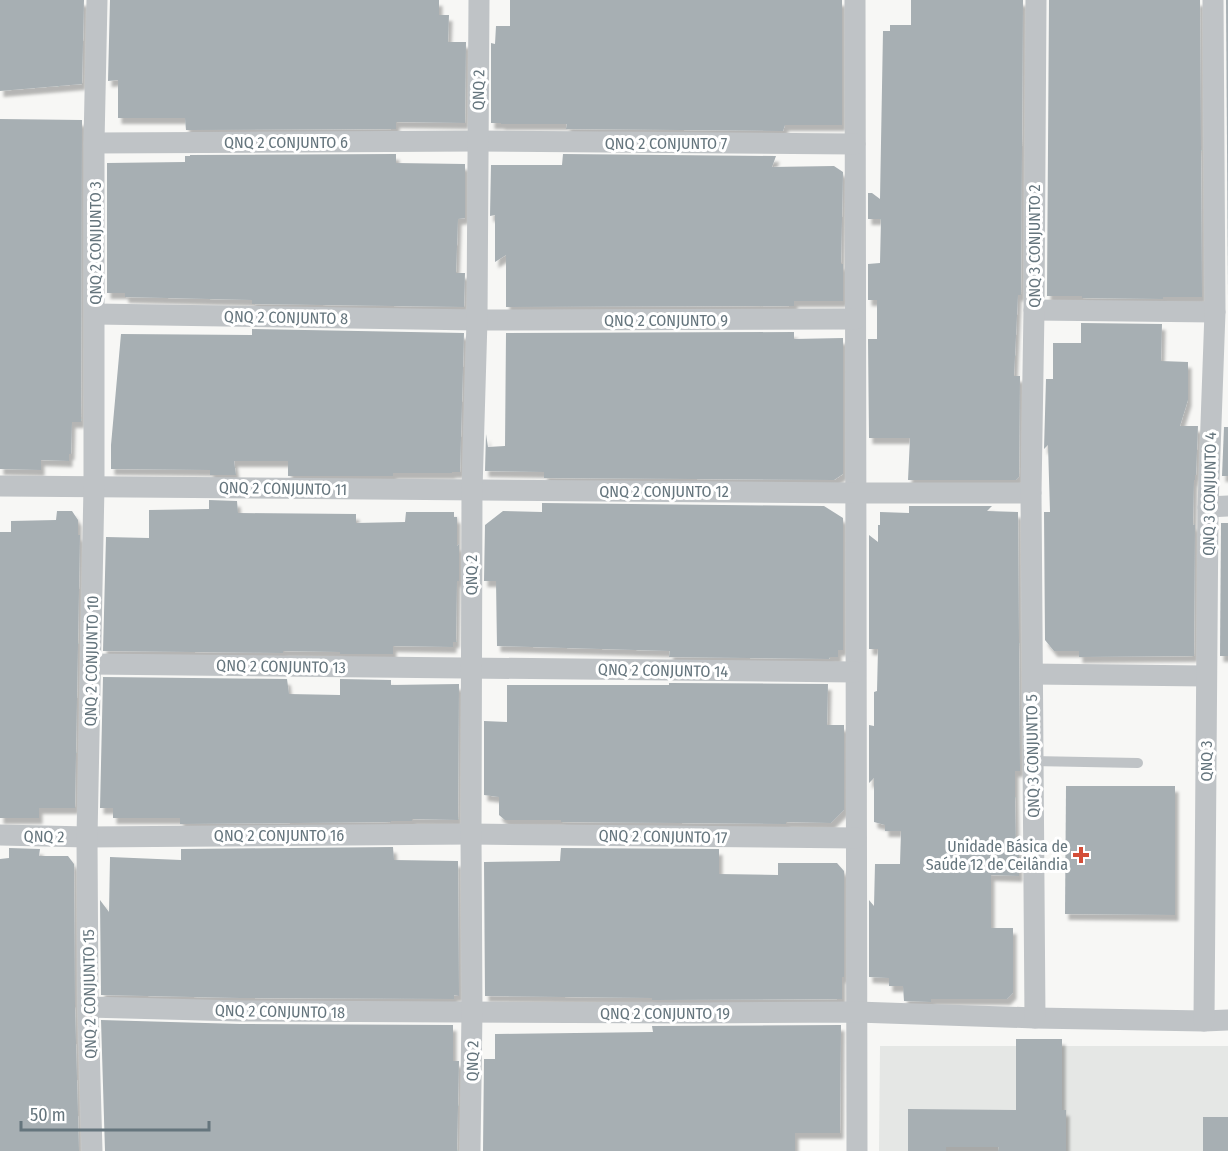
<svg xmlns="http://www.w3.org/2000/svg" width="1228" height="1151" viewBox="0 0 1228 1151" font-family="'Fira Sans Condensed',sans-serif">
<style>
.built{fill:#e5e7e5}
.building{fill:#a7afb3;filter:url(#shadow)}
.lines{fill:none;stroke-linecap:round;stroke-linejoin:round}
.lane{stroke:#bfc3c6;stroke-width:10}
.street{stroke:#bfc3c6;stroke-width:21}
.poi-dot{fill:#d34e39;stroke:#fff;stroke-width:2}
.labels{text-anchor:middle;stroke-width:6;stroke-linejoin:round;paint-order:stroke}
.street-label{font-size:16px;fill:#65757d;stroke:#fff}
.poi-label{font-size:16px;fill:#65757d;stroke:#fff;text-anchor:end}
</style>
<defs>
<filter id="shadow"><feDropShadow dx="3.5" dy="6" stdDeviation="1.5" flood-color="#0004"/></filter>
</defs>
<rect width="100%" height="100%" fill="#f7f7f5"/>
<polygon class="built" points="880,1046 1228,1046 1228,1151 879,1151"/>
<g class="building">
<polygon points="0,0 84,0 82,84 0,91"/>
<polygon points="110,0 439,0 439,15 449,15 448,42 466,42 465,123 396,122 396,129 186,130 185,118 118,118 118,80 108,81"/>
<polygon points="510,0 842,0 842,125 785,125 783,131 566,129 567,124 501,124 501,123 491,123 491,43 495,44 496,26 510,26"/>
<polygon points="911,0 1023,0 1021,295 1018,295 1014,376 1020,376 1019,477 1016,480 908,480 910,438 869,438 868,339 877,339 877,300 868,300 868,264 880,263 881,219 868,219 868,193 872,193 880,199 883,31 890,31 890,25 911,25"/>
<polygon points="1049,0 1200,0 1202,297 1163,297 1163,299 1082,298 1082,296 1047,296"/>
<polygon points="1226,0 1228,0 1228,297"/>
<polygon points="0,119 82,120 81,422 72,422 71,454 69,454 69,461 41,460 41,470 0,469"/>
<polygon points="396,154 396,163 465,164 465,218 458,219 456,273 465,273 464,307 252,304 252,300 125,297 125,293 107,293 107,163 185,162 185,156 190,156 190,155"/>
<polygon points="563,154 776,156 772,167 834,166 843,172 841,264 843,264 843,301 794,301 794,306 506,307 506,255 495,262 495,215 490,216 491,165 562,165"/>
<polygon points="1081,323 1162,324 1161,361 1188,362 1188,400 1180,426 1198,426 1196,475 1195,475 1195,480 1194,480 1193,525 1195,524 1194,656 1079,657 1079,651 1054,651 1045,640 1044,512 1050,512 1048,445 1044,449 1046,379 1053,379 1053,343 1081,343"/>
<polygon points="252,329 464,333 460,472 452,472 452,473 393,473 393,476 288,476 288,461 234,461 236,475 210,475 210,470 111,469 111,445 121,334 252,335"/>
<polygon points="794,332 794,339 843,338 843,474 834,480 544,478 544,472 485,471 486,434 488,447 505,446 506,333"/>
<polygon points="1224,427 1228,427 1228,476 1222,476"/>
<polygon points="209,500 237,501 238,513 356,514 356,523 405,522 406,512 454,512 454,517 457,517 457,546 459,544 459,581 457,581 456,642 453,642 453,647 393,646 393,654 340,654 340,652 283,651 283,653 103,651 106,537 149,538 149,510 209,509"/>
<polygon points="542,503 824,506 843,518 843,650 838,650 838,657 830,657 829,659 669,657 670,651 497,646 496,581 484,581 485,525 503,511 542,512"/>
<polygon points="909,506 992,506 987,511 1018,512 1020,771 1015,771 1015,797 1016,849 1019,849 1019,876 991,875 991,928 1013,928 1013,993 1007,999 931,999 931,1002 904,1001 903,986 889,986 889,978 869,977 869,900 874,906 875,864 900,864 901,831 885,831 885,825 874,822 874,778 869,783 869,725 874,726 874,692 877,691 878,649 869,649 869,535 878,542 878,525 880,525 880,512 909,513"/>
<polygon points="57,511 72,511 78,520 78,535 80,535 75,808 39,808 39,818 0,818 0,532 11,532 11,521 56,520"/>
<polygon points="1221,523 1228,523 1228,656 1220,656"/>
<polygon points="103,677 287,679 289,694 340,695 340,679 391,680 391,685 459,684 458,820 412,819 412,821 391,821 391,822 180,824 180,818 113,818 113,808 100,808"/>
<polygon points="669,683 828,684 827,725 844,725 844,810 831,823 786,822 786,824 561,822 561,820 505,820 499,815 499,797 484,795 484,721 507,722 507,685 669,685"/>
<polygon points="1066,786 1175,786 1175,915 1065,914"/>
<polygon points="393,847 394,860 458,861 459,996 454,995 454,999 240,998 101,995 100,900 109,912 110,857 181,860 181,849"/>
<polygon points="9,848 40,849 39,856 68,856 74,864 75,1007 79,1151 0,1151 0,859 9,858"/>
<polygon points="561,848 719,849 719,874 778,875 778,863 837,863 844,871 844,977 842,977 842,999 652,1000 652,998 485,996 484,862 560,861"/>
<polygon points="101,1020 240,1024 453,1025 453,1061 459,1061 457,1151 105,1151"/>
<polygon points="841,1025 840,1133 795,1133 795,1151 483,1151 484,1059 495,1059 495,1034 653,1032 652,1026"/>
<polygon points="1016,1039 1062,1039 1062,1110 1066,1110 1066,1151 998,1151 999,1147 946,1147 946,1151 908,1151 908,1109 1016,1110"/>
<rect x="1203" y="1117" width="25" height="34"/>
</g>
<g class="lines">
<polyline class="lane" points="1032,761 1138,763"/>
<g class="street">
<polyline points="855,0 857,1151"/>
<polyline points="94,143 477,141 855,144"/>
<polyline points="1034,310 1215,312"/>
<polyline points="95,314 477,320 855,319"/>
<polyline points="0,486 855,493 1031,493"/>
<polyline points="1208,507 1228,506"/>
<polyline points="91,664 855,672"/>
<polyline points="1032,674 1206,676"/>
<polyline points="0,835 87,837 471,834 856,838"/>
<polyline points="88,1007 240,1011 694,1013 857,1012 1035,1018 1204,1021 1228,1020"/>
<polyline points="1035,1018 1031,493 1034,310 1036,0"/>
<polyline points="1204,1021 1208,507 1215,312 1213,0"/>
<polyline points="92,1151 88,1007 87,837 94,486 94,143 97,0"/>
<polyline points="470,1151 472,1012 471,834 472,490 477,320 479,0"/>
</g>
</g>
<path class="poi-dot" d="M1078 846h6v6h6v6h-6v6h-6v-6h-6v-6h6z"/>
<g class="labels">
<g class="street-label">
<text transform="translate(478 90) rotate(-89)" y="6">QNQ 2</text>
<text x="286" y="148">QNQ 2 CONJUNTO 6</text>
<text x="666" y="149">QNQ 2 CONJUNTO 7</text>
<text transform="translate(95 243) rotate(-90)" y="6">QNQ 2 CONJUNTO 3</text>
<text transform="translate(1034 246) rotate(-90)" y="6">QNQ 3 CONJUNTO 2</text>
<text transform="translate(286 317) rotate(1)" y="6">QNQ 2 CONJUNTO 8</text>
<text x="666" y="326">QNQ 2 CONJUNTO 9</text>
<text transform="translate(283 488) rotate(1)" y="6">QNQ 2 CONJUNTO 11</text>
<text x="664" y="497">QNQ 2 CONJUNTO 12</text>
<text transform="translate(1209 494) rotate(-89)" y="6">QNQ 3 CONJUNTO 4</text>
<text transform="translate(471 575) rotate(-90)" y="6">QNQ 2</text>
<text transform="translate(91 661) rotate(-89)" y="6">QNQ 2 CONJUNTO 10</text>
<text transform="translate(281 666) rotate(1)" y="6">QNQ 2 CONJUNTO 13</text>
<text transform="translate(663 670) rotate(1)" y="6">QNQ 2 CONJUNTO 14</text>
<text transform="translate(1032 756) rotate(-91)" y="6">QNQ 3 CONJUNTO 5</text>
<text transform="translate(1206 761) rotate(-90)" y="6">QNQ 3</text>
<text x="279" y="841">QNQ 2 CONJUNTO 16</text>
<text transform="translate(44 836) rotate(1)" y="6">QNQ 2</text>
<text transform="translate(663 836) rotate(1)" y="6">QNQ 2 CONJUNTO 17</text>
<text transform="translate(89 994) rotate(-91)" y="6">QNQ 2 CONJUNTO 15</text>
<text transform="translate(280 1011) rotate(1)" y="6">QNQ 2 CONJUNTO 18</text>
<text x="665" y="1019">QNQ 2 CONJUNTO 19</text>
<text transform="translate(472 1061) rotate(-89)" y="6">QNQ 2</text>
</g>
<g class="poi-label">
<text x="1068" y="852">Unidade Básica de<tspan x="1068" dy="18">Saúde 12 de Ceilândia</tspan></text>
</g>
</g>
<path d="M21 1121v9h188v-9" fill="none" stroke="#65757d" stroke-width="3"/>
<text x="30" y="1121" font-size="18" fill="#65757d" stroke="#ffffff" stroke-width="4.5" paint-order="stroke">50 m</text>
</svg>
